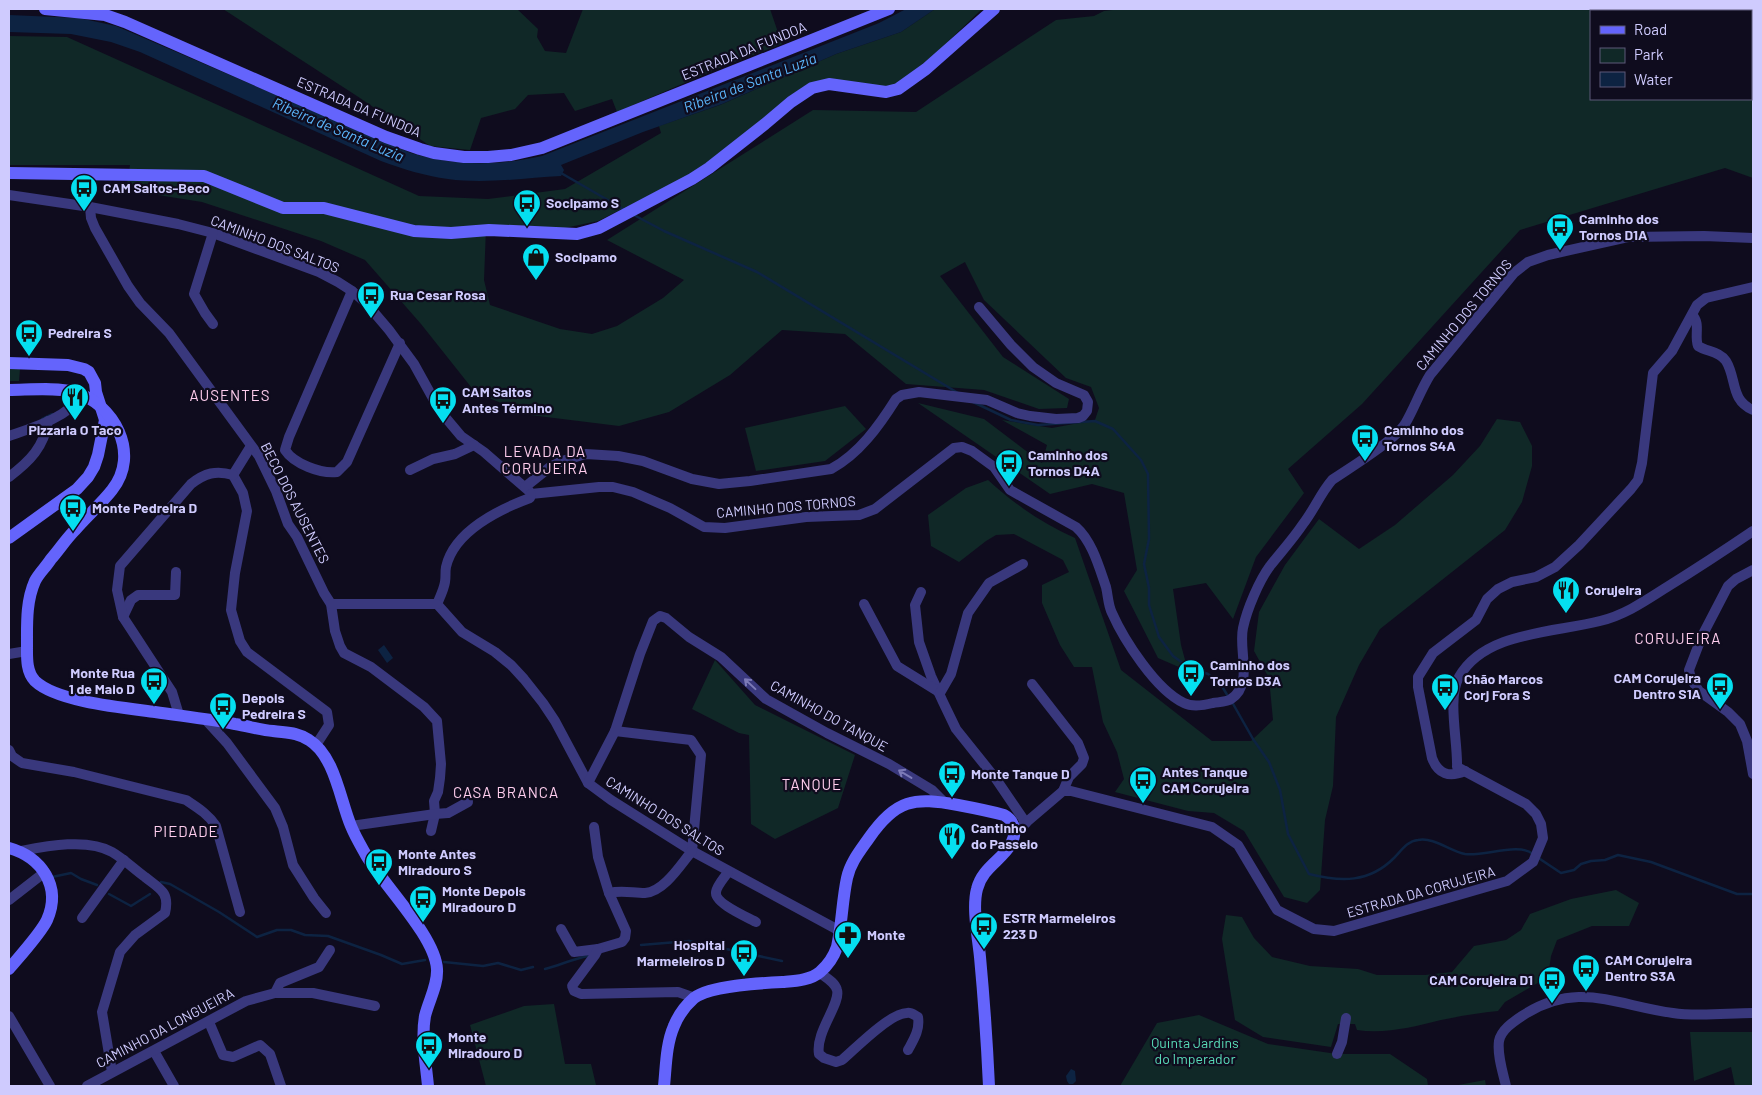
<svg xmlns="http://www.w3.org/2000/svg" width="1762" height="1095" viewBox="0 0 1762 1095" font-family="Barlow,sans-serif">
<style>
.green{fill:#102827}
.water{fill:#0d2342}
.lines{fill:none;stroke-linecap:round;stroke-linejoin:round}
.stream{stroke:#0d2342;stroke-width:2.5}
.street{stroke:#39387d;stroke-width:10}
.secondary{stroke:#6464fc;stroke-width:12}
.oneway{stroke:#7c7ab7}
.labels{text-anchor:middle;stroke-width:4.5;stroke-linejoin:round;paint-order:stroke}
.street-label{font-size:14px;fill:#cfcbfe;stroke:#0f0c1e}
.poi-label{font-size:14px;font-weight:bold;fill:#cfcbfe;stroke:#0f0c1e;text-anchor:start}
.park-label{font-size:14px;fill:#59dcb8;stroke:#0f0c1e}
.water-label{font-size:15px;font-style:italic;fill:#5bb6fc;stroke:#0f0c1e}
.neighbourhood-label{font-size:15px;letter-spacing:1px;fill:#fecded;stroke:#0f0c1e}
</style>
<rect width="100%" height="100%" fill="#0f0c1e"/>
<g class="green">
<polygon points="223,9 517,9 538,29 537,37 545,51 566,53 583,9 770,9 782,44 724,66 617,112 612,99 575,111 564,93 528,95 515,109 481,118 470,150 430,146 360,98"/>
<polygon points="935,9 982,9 935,54 892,89 829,79 700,170 598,221 560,229 486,228 484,280 490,305 560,329 592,334 617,326 663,298 684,280 607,240 813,110 916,112 1056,20 1094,16 1104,11 1121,9 1724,9 1726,11 1591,11 1591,99 1751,99 1751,42 1753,45 1753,178 1725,168 1520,230 1362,404 1288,469 1304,493 1256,557 1233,619 1206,583 1173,589 1181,645 1188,671 1158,658 1124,591 1137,570 1124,493 1092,484 1050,494 918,403 984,419 1042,463 1047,445 1002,420 1052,428 1095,420 1099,408 1091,387 1066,378 984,300 965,262 940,276 1003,357 1069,399 1067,408 1039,409 984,390 906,384 845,334 782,330 730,375 669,412 619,426 530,415 475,392 421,324 365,260 321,241 202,202 126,190 130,165 9,165 9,36 67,37 419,196 488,199 565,189 661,133 659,126 720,105 836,54 901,32"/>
<polygon points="9,368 20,369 19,381 9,381"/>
<polygon points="845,406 866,429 825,461 756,471 745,428"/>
<path d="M1497,419L1520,422L1532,446V466L1522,502L1505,530L1380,629L1359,665L1336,717L1333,786L1325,820L1320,890L1307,903L1284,897L1244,831L1214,813L1188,811L1115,792L1124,779L1117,752L1103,722L1092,667H1074L1060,645L1042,603V585L1069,572L1063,560L1014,534L996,535L986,541L959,562L931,546L928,515L966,488L988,480C1014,504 1043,524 1075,538L1121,670L1212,741H1251L1273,720L1269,678L1254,651L1259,612L1285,565L1319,519L1359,549L1395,525L1453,475L1480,446Z"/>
<polygon points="715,660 755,705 855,755 838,808 775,839 751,824 749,735 739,733 692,709"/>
<path d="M1616,890L1639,903L1629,926H1592L1557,940L1551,956L1548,977L1505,1002L1498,1011C1479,1013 1460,1016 1441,1020C1414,1027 1385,1034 1357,1030L1355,1024H1338L1331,1047L1263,1037L1235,1020L1222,939L1226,915L1242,917L1254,938L1272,957L1310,966L1358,969L1377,975H1425L1452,972L1474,946L1506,940L1521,930L1530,914L1571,899Z"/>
<polygon points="554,1004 565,1064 591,1064 596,1085 486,1086 470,1025 524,1006"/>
<polygon points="1199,1015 1268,1044 1337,1054 1390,1054 1427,1079 1428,1086 1120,1086 1157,1023"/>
<polygon points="1690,1032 1753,1032 1753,1086 1735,1086 1731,1067 1694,1081"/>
<polygon points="1485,1080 1486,1086 1453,1086"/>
</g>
<g class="water">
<path d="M906,9H935L901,32L836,54L722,104L643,132L561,165L564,170L561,176C525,178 484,184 448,179C425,176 403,169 381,161L140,52L111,42L71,34L9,32V15L79,18L116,26L411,153C455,166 497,166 542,156L879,23Z"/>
<polygon points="384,645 393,658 387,663 378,650"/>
<polygon points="1071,1069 1075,1071 1076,1081 1073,1084 1069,1084 1067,1081 1066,1076"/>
</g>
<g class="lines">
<g class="stream">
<polyline points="561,173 625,210"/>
<polyline points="632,214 664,231 757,272 958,393"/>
<polyline points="973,402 1011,420 1038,425 1095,421 1113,429 1141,460 1148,474 1149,539 1144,564 1149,588 1149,605 1159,637 1173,656 1187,666 1208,674 1220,683 1229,698"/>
<polyline points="42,419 52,414"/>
<path d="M1232,702L1253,739L1269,762L1280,790L1288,834L1309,874C1341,882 1369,883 1394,858C1401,851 1407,841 1418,840C1434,837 1450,851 1465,854C1483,857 1519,842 1533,854"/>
<polyline points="1537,857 1561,873 1574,870 1581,864 1591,861 1605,860 1618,855 1651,862 1737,894 1753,894"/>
<polyline points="52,877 71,873 81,879 97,885"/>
<polyline points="161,882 170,884 219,912 257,937 277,930 291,930 305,935 328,936 381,955 402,964 425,960"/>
<polyline points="109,894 131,906 150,894"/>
<polyline points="641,945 689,941 782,961"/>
<polyline points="444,962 483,966 498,963 521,970 533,967"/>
<path d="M545,969C560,965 573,959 588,956"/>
</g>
<g class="street">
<polyline points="9,195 90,207 178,224 213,233 319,272 338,282 352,291 366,303 389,330 414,364 440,411 461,436 484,452 529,491"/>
<polyline points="90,207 91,218 95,228 128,286 140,303 169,333 259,456 276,491 288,524 297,537 324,593 331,604 335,631 340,646 344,653 371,667 424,707 437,721 441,764 440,778 438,792 434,801 435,814 431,831"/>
<path d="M352,291L289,437L285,450C294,464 321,474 337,472L347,462L400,343"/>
<path d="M1692,315C1701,323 1694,336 1698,346C1707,352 1719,351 1726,361C1737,379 1730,400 1753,410"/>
<polyline points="213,324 205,313 194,294 213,233"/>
<path d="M9,436C35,427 66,418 83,395"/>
<polyline points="410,470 433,459 455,454 474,445"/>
<polyline points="233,475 243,493 247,511 235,573 231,610 240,641 247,652 327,712 329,725 316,745"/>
<polyline points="233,475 251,446"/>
<path d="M9,477C30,461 44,447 48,421"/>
<path d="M525,487L550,467L562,461L586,454L618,456L643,461L692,479L719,484L750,481L831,469C859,454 879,426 896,399L902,395L919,392L987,400L1017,413L1030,416L1056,419L1078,418L1083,416L1087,411L1088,402L1084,395L1056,383L1033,367L1011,345L979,307"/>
<path d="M531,494L599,487H613L633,492L670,508L704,527L725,528L806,517L859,515L875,509L954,448L962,447L972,451L994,467L1010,490L1076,527C1092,541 1099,567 1106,587C1108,595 1108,605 1112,613C1124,640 1156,690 1184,703C1192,707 1205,705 1213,703C1219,702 1227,702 1231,699C1254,684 1238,650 1243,628C1247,609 1259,581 1270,566C1281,552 1293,539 1303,524C1314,510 1320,494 1332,480C1351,467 1394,441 1405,424C1414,409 1420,391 1430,375L1514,273L1528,262L1548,255L1628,237L1704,236L1753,238"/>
<path d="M531,494L530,498C500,509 454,531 446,567C445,572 446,577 445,582C444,589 440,597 437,604L462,632L495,652L511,665L524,679L543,703L555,721L588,783L611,800L692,851L840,931"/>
<polyline points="1753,570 1736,579 1728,586 1702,636 1689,670 1691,679 1699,691 1728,712 1740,724 1747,741 1753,774"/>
<polyline points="921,592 915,605 919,642 931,676 943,702 956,729 996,779 1026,823"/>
<polyline points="331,604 437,604"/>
<polyline points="864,604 897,666 939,692"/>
<polyline points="123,617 131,600 138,595 175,595 176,572"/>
<polyline points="9,654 27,651"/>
<polyline points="940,693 951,674 968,613 989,583 1023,564"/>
<path d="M179,715L172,692L123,617L117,590L120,566L191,484C205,473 216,470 233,475"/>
<polyline points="205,719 227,743 275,808 283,827 293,865 314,898 326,913"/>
<polyline points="615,731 691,740 701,755 692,851"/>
<path d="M9,750L12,756L22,763L74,772L186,800C198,808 208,814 216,826L240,912"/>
<path d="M1465,771C1449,778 1438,774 1432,758L1418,687V677L1433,653L1476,620L1487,599L1498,589L1512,582L1536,577L1555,567L1579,545L1631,489L1638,480L1642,463L1653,373L1672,351L1697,305L1706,298L1753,287"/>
<polyline points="588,783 615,731 640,654 653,621 660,616 666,618 689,637 721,657 766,699 827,733 889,764 932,790 944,802"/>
<path d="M1063,791H1071L1212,827L1238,845L1277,910L1314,929L1334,931L1507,881L1533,862L1543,838L1541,824L1536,814L1526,804L1457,767C1458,742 1447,698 1459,677C1485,631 1555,633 1600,621C1625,615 1645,601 1667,587C1696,569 1725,550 1753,531"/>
<polyline points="351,826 435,814 448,813 468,802"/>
<polyline points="1022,826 1063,791 1069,777 1082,764 1084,758 1078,743 1032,684"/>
<polyline points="594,827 598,857 609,893"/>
<path d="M21,851C47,846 88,838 112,852C124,859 134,869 145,877C160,889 170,892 165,913L135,935L120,952L102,1012L112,1072"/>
<path d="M728,872C725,877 717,885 716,892C714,903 747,917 756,922"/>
<polyline points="9,900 45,872"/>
<polyline points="82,918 124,860"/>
<path d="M561,929L574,952L598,949L622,942L625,938L626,931L609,893C622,890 632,893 645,893C664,892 681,864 692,851"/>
<polyline points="598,949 595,955 572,986 574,991 581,994 678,992 695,998"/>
<path d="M820,973C825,977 835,982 837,990C841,1004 815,1032 819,1054L824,1058L836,1062L842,1060C855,1049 890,1013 907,1013C911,1012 914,1015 918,1017C920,1030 914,1039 908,1050"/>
<polyline points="275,993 280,983 319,967 330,950"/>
<polyline points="9,1016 50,1086"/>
<polyline points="209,1022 223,1055 233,1057 260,1045 270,1054 281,1086"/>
<polyline points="154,1051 174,1086"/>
<polyline points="1337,1054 1342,1042 1346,1018"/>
<polyline points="87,1086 246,1001 275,993 313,993 375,1006"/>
<path d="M1506,1086C1503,1073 1497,1055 1499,1041C1501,1030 1513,1022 1522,1016C1577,980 1615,1005 1673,1013C1697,1017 1729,1013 1753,1013"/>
</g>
<g class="secondary">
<polyline points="45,9 105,15 125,22 386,137 420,149 434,153 464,157 488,157 511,155 542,148 889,9"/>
<polyline points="9,173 204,176 283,208 324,208 414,231 451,233 489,230 577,234 599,228 692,179 709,168 765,124 791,102 812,88 829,84 886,92 898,89 926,69 994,9"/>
<polyline points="9,363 68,365 84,369 89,372 95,383 96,392 105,420 98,455 94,467 88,477 77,489 9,538"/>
<path d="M9,390C27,390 57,387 74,392C114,403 141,454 112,490C101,504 87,516 75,530C66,539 59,550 51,559C46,567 39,573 35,581C26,601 27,624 27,645C27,657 26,672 35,681C57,702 125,708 155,712C182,716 209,719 235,724C248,726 260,730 273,731C286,733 297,732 309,740C335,756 340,800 351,826C355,836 361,846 366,855C384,886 435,936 437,969C438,985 429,1000 425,1016C421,1038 426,1064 428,1086"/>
<path d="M9,848C41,857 62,886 47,920C41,933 19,957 9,969"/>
<path d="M664,1086C666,1067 666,1044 674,1026C678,1016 686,1005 694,998C711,985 762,983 784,982C795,981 811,980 820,972C827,966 834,956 837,947C842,924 842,901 847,878C850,863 860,851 869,838C896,799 914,797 958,805C974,808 989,811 1004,815C1015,821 1017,833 1011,844C1002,860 982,868 977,889C972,908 978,937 980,957C984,1000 987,1043 989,1086"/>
</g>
</g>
<defs><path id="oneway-shaft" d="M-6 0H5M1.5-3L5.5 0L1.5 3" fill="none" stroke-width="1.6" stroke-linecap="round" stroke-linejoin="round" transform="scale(1.25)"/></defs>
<g class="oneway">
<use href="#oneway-shaft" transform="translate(750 684) rotate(-137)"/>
<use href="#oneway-shaft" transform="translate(905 774) rotate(-149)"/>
</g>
<defs>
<g id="bus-pin" transform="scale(1.4375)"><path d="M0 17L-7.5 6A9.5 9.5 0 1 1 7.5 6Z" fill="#05dff0" stroke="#0f0c1e"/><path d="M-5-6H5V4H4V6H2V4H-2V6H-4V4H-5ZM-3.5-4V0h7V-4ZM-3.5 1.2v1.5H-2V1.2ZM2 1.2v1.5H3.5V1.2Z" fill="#111"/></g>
<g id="shop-pin" transform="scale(1.4375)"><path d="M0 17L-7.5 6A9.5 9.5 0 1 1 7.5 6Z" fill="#05dff0" stroke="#0f0c1e"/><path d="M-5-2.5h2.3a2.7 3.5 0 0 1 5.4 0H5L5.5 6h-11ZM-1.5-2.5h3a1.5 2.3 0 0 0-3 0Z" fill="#111"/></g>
<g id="restaurant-pin" transform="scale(1.4375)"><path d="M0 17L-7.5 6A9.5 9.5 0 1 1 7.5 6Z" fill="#05dff0" stroke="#0f0c1e"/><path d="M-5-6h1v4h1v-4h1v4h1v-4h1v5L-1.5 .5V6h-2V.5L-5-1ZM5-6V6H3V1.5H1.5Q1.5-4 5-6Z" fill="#111"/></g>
<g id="pharmacy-pin" transform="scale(1.4375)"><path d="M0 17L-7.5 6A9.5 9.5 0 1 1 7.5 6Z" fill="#05dff0" stroke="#0f0c1e"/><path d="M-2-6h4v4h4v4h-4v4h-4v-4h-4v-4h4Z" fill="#111"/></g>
</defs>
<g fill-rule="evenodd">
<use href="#bus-pin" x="84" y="188"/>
<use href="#bus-pin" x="527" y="203"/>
<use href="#bus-pin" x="1560" y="227"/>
<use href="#shop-pin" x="536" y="257"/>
<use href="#bus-pin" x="371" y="295"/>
<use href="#bus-pin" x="29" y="333"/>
<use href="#restaurant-pin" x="75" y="397"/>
<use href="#bus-pin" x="443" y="400"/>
<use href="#bus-pin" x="1365" y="438"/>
<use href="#bus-pin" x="1009" y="463"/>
<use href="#bus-pin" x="73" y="508"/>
<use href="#restaurant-pin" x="1566" y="590"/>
<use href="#bus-pin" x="1191" y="673"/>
<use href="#bus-pin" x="154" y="681"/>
<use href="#bus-pin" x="1720" y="686"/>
<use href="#bus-pin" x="1445" y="687"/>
<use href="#bus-pin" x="223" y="706"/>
<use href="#bus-pin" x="952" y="774"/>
<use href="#bus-pin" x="1143" y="780"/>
<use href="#restaurant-pin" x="952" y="836"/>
<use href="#bus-pin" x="379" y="862"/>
<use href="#bus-pin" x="423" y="899"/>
<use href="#bus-pin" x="984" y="926"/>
<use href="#pharmacy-pin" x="848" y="935"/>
<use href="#bus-pin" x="744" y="953"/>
<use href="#bus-pin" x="1586" y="968"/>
<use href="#bus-pin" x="1552" y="980"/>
<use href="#bus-pin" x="429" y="1045"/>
</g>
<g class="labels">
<g class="street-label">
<text transform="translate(744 51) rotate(-22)" y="5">ESTRADA DA FUNDOA</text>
<text transform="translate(359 107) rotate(23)" y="5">ESTRADA DA FUNDOA</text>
<text transform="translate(275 244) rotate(21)" y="5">CAMINHO DOS SALTOS</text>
<text transform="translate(1464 315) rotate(-50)" y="5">CAMINHO DOS TORNOS</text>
<text transform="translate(295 503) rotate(63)" y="5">BECO DOS AUSENTES</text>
<text transform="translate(786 507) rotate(-5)" y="5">CAMINHO DOS TORNOS</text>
<text transform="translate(829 716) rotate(29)" y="5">CAMINHO DO TANQUE</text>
<text transform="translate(665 816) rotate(32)" y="5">CAMINHO DOS SALTOS</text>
<text transform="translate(1421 892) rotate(-16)" y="5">ESTRADA DA CORUJEIRA</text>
<text transform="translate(165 1028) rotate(-28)" y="5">CAMINHO DA LONGUEIRA</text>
</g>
<g class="poi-label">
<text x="103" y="193">CAM Saltos-Beco</text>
<text x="546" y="208">Socipamo S</text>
<text x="1579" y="224">Caminho dos<tspan x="1579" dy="16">Tornos D1A</tspan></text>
<text x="555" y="262">Socipamo</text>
<text x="390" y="300">Rua Cesar Rosa</text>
<text x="48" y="338">Pedreira S</text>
<text x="462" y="397">CAM Saltos<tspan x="462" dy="16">Antes Término</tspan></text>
<text x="75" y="435" text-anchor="middle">Pizzaria O Taco</text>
<text x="1384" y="435">Caminho dos<tspan x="1384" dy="16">Tornos S4A</tspan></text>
<text x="1028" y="460">Caminho dos<tspan x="1028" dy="16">Tornos D4A</tspan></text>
<text x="92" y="513">Monte Pedreira D</text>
<text x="1585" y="595">Corujeira</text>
<text x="1210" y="670">Caminho dos<tspan x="1210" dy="16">Tornos D3A</tspan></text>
<text x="135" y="678" text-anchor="end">Monte Rua<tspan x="135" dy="16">1 de Maio D</tspan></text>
<text x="1701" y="683" text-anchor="end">CAM Corujeira<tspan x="1701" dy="16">Dentro S1A</tspan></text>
<text x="1464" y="684">Chão Marcos<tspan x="1464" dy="16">Corj Fora S</tspan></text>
<text x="242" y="703">Depois<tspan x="242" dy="16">Pedreira S</tspan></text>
<text x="1162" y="777">Antes Tanque<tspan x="1162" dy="16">CAM Corujeira</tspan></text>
<text x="971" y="779">Monte Tanque D</text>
<text x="971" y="833">Cantinho<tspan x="971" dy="16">do Passeio</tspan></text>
<text x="398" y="859">Monte Antes<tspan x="398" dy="16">Miradouro S</tspan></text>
<text x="442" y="896">Monte Depois<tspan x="442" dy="16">Miradouro D</tspan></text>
<text x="1003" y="923">ESTR Marmeleiros<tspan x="1003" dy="16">223 D</tspan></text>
<text x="867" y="940">Monte</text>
<text x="725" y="950" text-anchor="end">Hospital<tspan x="725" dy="16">Marmeleiros D</tspan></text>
<text x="1605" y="965">CAM Corujeira<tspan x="1605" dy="16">Dentro S3A</tspan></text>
<text x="1533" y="985" text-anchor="end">CAM Corujeira D1</text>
<text x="448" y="1042">Monte<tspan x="448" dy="16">Miradouro D</tspan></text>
</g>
<g class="park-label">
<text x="1195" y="1048">Quinta Jardins<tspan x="1195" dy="16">do Imperador</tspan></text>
</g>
<g class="water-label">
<text transform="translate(750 83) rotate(-21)" y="5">Ribeira de Santa Luzia</text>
<text transform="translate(338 130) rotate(23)" y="5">Ribeira de Santa Luzia</text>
</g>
<g class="neighbourhood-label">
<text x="230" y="401">AUSENTES</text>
<text x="545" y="457">LEVADA DA<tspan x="545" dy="17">CORUJEIRA</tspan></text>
<text x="1678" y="644">CORUJEIRA</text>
<text x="812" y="790">TANQUE</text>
<text x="506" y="798">CASA BRANCA</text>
<text x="186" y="837">PIEDADE</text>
</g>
</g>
<rect width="1762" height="1095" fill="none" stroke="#cfcbfe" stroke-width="20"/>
<rect x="1590" y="10" width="162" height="90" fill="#0f0c1e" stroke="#5c5878"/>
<rect x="1600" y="26" width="25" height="8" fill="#6464fc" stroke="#5c5878"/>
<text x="1634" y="35" font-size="15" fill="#cfcbfe">Road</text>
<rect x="1600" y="48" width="25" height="15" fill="#102827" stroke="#5c5878"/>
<text x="1634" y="60" font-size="15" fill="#cfcbfe">Park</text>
<rect x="1600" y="72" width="25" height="15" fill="#0d2342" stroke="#5c5878"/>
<text x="1634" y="85" font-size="15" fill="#cfcbfe">Water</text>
</svg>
